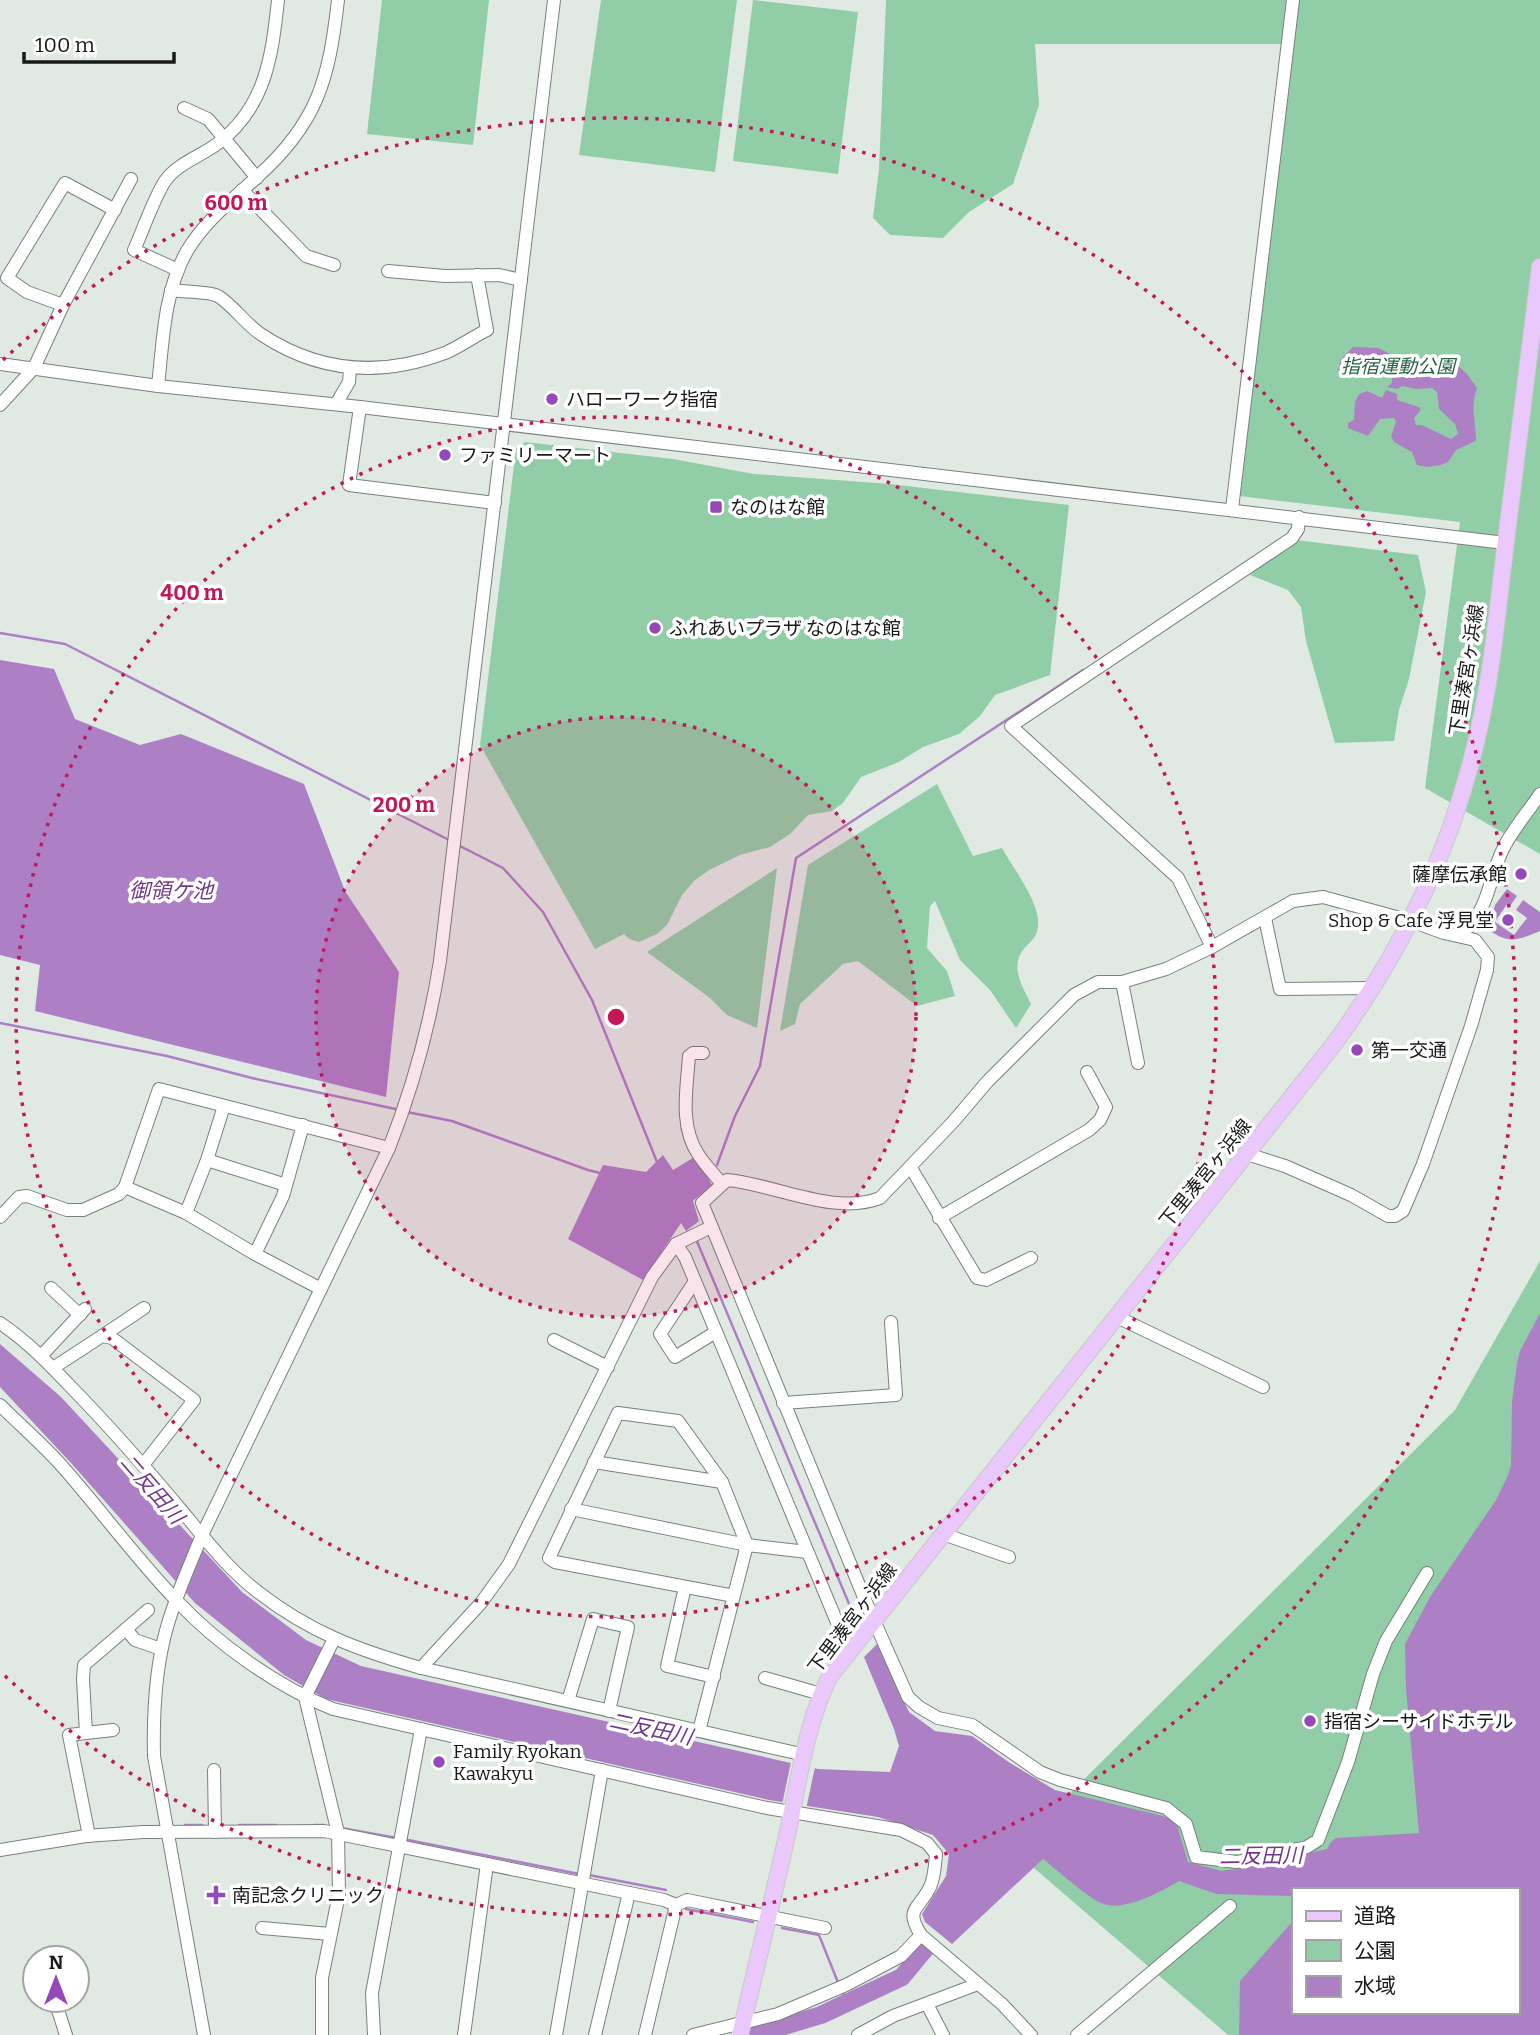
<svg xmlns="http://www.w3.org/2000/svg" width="1540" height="2035" viewBox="0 0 1540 2035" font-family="Bitter,'Noto Sans JP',serif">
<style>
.green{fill:#91cea7;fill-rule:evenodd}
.water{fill:#ad80c6}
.pier{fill:#e0eae3}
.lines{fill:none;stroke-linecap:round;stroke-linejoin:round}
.stream{stroke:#ad80c6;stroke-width:2.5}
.river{stroke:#ad80c6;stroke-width:18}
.minor-casing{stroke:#78817b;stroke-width:14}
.major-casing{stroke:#c7c8c8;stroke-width:18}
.minor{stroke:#fff;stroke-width:12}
.major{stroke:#eac8fc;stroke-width:16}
.ring{fill:none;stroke:#c2185b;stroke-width:3.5;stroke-dasharray:3.5 7}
.poi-dot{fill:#9548ba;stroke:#fff;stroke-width:2.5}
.labels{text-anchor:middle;stroke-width:7;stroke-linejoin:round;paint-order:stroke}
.park-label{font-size:19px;font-style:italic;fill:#286442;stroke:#fff}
.poi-label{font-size:19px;fill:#171a18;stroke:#fff;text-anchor:start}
.street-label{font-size:19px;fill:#171a18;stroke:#fff}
.water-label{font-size:21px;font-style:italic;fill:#71388d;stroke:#fff}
.centre{fill:#c2185b;stroke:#fff;stroke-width:3.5}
.ring-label{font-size:21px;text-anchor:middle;font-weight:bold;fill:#c2185b;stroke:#fff;stroke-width:7;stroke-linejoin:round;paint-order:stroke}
</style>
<rect width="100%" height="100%" fill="#e0eae3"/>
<g class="green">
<polygon points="382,0 489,0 473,145 367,134"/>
<polygon points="601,0 737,0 715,172 579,155"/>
<polygon points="753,0 858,12 838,174 733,161"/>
<polygon points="886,0 1540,0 1540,854 1425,788 1460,522 1239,496 1294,44 1035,44 1039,105 1013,184 969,212 943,238 890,235 873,218 879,169"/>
<polygon points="525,442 673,459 754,474 890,484 1069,505 1050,675 995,695 980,716 959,734 923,747 899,762 861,777 843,803 832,811 808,815 790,834 770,847 740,855 709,870 694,881 682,895 667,925 657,934 639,942 629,939 624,934 595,949 480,745 516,448"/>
<polygon points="1296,540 1418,555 1426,592 1409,679 1399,710 1394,741 1335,743 1306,641 1301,607 1288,590 1250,575"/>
<path d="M937,784L973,856L1002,848C1013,868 1041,904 1038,926C1037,940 1027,943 1021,953C1011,970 1024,989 1031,1004L1016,1028L990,990L960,960L935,901L930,906L927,948L947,971L955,996L917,1006L858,961L843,964L800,1004L795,1024L780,1031L808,865Z"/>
<polygon points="777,868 757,1028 727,1015 710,998 647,952"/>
<path d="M1540,1261V2035H1228L1013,1850L1455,1410ZM1293,1890H1517V2012H1293Z"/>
</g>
<g class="water">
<path d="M1353,347L1378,348L1409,363L1451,359L1467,374L1477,388C1470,408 1476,421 1476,441L1456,450L1448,462L1441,465L1427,467L1417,465L1412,452L1394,442L1391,436L1396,422L1394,418L1380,419L1368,436L1348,428V423L1354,420L1355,402L1359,394L1367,391L1382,398L1386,390L1397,394V400L1419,407L1421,410L1414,418L1416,425H1422L1451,439L1458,434L1455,424L1439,409L1437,392L1432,388L1416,389L1402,386L1397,389L1387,387L1392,383V375L1387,372L1373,378L1338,370L1341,359Z"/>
<polygon points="0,660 54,669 75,719 140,745 181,734 304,784 345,891 399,972 386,1097 35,1011 40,965 0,955"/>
<path d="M1507,889L1517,896L1510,906L1507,904L1495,922L1514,935L1527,918L1516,910L1523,900L1540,912V931C1518,940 1508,945 1488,929L1495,905Z"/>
<polygon points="663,1155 673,1170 696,1156 712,1185 693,1201 699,1221 686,1231 681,1223 643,1280 568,1239 603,1165 646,1172"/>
<path d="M1540,1313V2035H1239L1240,1981L1293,1921V2012H1517V1890H1293V1896L1216,1894L1179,1881C1160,1892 1123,1913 1101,1903C1088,1898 1057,1870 1043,1859L952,1944L925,1922L922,1914L946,1876L949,1854L933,1835L878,1817L769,1800L326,1699L284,1675L195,1603L71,1463L0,1387V1344L61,1397L242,1592L306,1640L361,1666L818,1769L890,1772L899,1746L894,1729L864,1657L877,1644L909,1712L935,1731L972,1736L1010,1763L1055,1790L1167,1817L1177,1825L1188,1862L1221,1871L1237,1869L1327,1849L1331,1842L1336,1838L1419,1833L1406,1689L1405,1644L1430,1597L1496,1500L1508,1475L1511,1465L1512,1402L1517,1363L1520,1351Z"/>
</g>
<polygon class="pier" points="791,1762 815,1767 806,1809 782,1805"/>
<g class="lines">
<g class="stream">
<polyline points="0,633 65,644 449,840"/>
<polyline points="458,845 503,868 543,912 592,1000 657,1162"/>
<polyline points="0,1023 167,1056 252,1078 400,1110"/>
<polyline points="407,1112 452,1121 588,1170 600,1173"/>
<polyline points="717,1165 735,1116 760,1066 796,858 1083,670"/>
<polyline points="696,1239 860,1630"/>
<polyline points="185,1825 202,1825"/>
<polyline points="239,1825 276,1825"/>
<polyline points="314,1825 324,1825"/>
<polyline points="341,1828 397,1838"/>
<polyline points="403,1839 579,1874"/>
<polyline points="589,1875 666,1890"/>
<polyline points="686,1909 753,1922"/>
<polyline points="782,1928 819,1935 839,1985"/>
<polyline points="842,1991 847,2003"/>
</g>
<polyline class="river" points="754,2035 821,2015 902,1977 926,1948"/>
<g class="minor-casing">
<g id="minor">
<polyline points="184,108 208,119 257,178"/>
<polyline points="242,190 306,256 334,265"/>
<path d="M178,270L134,250C143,230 154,198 165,181C178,163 201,156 217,144C266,107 272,56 278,0"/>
<polyline points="388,271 445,276 499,275 521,280"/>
<path d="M171,290C182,292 209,291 218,296C234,306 246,325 262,335C320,373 381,377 445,353C459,347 473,337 487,330L477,275"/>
<polyline points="63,305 27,292 7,278 65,183 115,210"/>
<polyline points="0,364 158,386 360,407 1505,543"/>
<path d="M158,386C163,341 164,291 187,251C205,221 231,201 256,178C318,123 329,79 338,0"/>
<polyline points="336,404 349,382 350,369"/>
<polyline points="0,405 34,368 63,305 131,179"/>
<polyline points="360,407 349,485 495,503"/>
<polyline points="1232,509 1293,0"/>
<polyline points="1265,918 1280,989 1373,988"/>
<path d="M1459,936C1491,909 1487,882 1503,849C1512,830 1528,812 1540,794"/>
<polyline points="1212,947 1178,878 1011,726 1292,538 1298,529 1299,517"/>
<polyline points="1122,982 1138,1063"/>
<path d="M703,1053H693L689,1056C687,1088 679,1125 698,1154C705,1165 714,1174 722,1184"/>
<path d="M1247,1154L1285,1166L1351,1195L1388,1216H1395L1403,1211L1423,1164L1471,1026L1487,970L1488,957L1475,940L1444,933L1411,921L1323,897L1293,901L1212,947L1166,969L1122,982H1098L1074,995L987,1082L953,1122L880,1198C834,1216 774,1184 727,1180L702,1203L868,1607L908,1697L919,1707L938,1718L972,1725L1040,1772L1060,1780L1166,1808L1186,1824L1196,1857L1237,1862L1307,1847L1318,1840L1348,1762L1373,1674L1386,1641L1427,1573"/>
<polyline points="207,1160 286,1185"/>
<polyline points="911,1168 977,1278 986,1280 1031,1258"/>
<polyline points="125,1187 186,1213 255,1254 321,1289"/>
<polyline points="186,1213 207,1160 224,1106"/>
<polyline points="0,1217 19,1197 27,1196 67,1210 83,1210 119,1194 125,1187 159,1089 389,1148"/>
<polyline points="939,1218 1089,1130 1100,1120 1106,1107 1087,1072"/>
<polyline points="676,1244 685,1257 849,1651"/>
<polyline points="255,1254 283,1196 303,1125"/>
<polyline points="695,1281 660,1334 675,1357 716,1332"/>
<polyline points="51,1288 80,1315"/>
<polyline points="1117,1317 1263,1387"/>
<path d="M0,1323C27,1341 49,1364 71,1387C110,1427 146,1468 182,1511C205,1539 229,1570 258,1592C311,1633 358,1650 421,1668L805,1755"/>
<polyline points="102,1336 144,1308"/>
<polyline points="554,1340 608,1367"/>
<polyline points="41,1356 85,1309"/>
<polyline points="53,1368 102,1336 112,1338 194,1400 143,1465"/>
<polyline points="783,1403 896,1395 891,1322"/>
<path d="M0,1405C20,1425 42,1444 61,1465C100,1509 135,1557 176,1600C217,1644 278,1687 333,1709L767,1808L901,1830L927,1843L936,1854C935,1864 935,1876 930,1887C919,1910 904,1908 921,1935L1002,2004L1031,2035"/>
<polyline points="594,1462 722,1482"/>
<polyline points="571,1509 747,1545 807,1552"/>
<polyline points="943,1534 1009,1557"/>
<polyline points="685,1587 667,1666 714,1677"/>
<polyline points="148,1610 126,1629 135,1640 161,1649"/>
<polyline points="421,1668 481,1603 509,1564 652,1277 676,1244 711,1227"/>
<polyline points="765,1678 821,1694"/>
<polyline points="305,1697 338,1833 339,1894 322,1978 322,2035"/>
<polyline points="305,1697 334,1639"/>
<polyline points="568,1701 593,1619 628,1627 609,1711"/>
<polyline points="113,1730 86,1733 83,1679 84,1665 126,1629"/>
<polyline points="699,1731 747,1545 722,1482 678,1421 618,1413 549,1558 555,1562 734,1596"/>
<polyline points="86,1733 69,1735 89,1836"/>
<polyline points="214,1770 215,1832"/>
<polyline points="0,1850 86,1836 143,1832 324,1831 664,1900 676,1905 687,1900 825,1928"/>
<polyline points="262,1928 330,1934"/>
<polyline points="927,2004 943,2035"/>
<polyline points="57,2007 66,2035"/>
<path d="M204,2035L154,1756C153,1713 155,1669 167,1627C176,1595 190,1565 202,1535L389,1148C413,1087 430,1025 440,961L554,0"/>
<polyline points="374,2035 372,1993 421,1729"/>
<polyline points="464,2035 487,1864"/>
<polyline points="556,2035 602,1770"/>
<polyline points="595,2035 629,1893"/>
<polyline points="645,2035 676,1905"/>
<polyline points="693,2035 778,2014 846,1985 901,1956 921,1935"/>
<polyline points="858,2035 893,2016 978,1984"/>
<polyline points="1077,2035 1230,1906"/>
</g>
</g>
<g class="major-casing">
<path id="major" d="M740,2035C756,1967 773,1899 788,1831C799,1780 806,1723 830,1676L1334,1044C1403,950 1454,844 1479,729C1493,667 1498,604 1506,541C1517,449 1529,358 1540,267"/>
</g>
<use href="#minor" class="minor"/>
<use href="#major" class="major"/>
</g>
<circle cx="616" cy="1017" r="300" fill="#c2185b" fill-opacity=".12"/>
<g class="ring">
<circle cx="616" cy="1017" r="300"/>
<circle cx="616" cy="1017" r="600"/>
<path d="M3 360A899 899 0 1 1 3 1674"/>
</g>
<g class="poi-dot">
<circle cx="552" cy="399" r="7"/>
<circle cx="445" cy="455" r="7"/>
<rect x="709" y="500" width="14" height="14" rx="3.5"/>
<circle cx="655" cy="628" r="7"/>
<circle cx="1521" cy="874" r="7"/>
<circle cx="1508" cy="920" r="7"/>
<circle cx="1357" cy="1050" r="7"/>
<circle cx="1310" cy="1721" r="7"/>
<circle cx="439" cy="1762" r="7"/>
<path d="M212.5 1884.5h7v7h7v7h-7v7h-7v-7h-7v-7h7z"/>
</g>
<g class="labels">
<g class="park-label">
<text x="1398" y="373">指宿運動公園</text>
</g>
<g class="poi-label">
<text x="566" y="406">ハローワーク指宿</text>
<text x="459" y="462">ファミリーマート</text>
<text x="730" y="514">なのはな館</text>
<text x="669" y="635">ふれあいプラザ なのはな館</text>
<text x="1507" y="881" text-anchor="end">薩摩伝承館</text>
<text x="1494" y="927" text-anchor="end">Shop &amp; Cafe 浮見堂</text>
<text x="1371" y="1057">第一交通</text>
<text x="1324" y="1728">指宿シーサイドホテル</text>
<text x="453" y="1758">Family Ryokan<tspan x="453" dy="22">Kawakyu</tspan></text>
<text x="232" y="1902">南記念クリニック</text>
</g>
<g class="street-label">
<text transform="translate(1466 670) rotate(-81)" y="7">下里湊宮ヶ浜線</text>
<text transform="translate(1205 1173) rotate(-51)" y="7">下里湊宮ヶ浜線</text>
<text transform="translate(852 1618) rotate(-53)" y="7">下里湊宮ヶ浜線</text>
</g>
<g class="water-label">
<text x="171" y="898">御領ケ池</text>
<text transform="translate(152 1489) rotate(49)" y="7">二反田川</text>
<text transform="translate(651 1729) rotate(12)" y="7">二反田川</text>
<text transform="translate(1261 1856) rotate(-1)" y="7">二反田川</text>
</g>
</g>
<circle cx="616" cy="1017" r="10" class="centre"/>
<g class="ring-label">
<text x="236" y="210">600 m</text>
<text x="192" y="600">400 m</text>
<text x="404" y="812">200 m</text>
</g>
<rect x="1292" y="1888" width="228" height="126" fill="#ffffff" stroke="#a2a3a3" stroke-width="2"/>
<rect x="1306" y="1911" width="35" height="10" fill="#eac8fc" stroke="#a2a3a3" stroke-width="2"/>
<text x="1354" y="1923" font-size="21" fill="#171a18">道路</text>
<rect x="1306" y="1940" width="35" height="21" fill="#91cea7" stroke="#a2a3a3" stroke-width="2"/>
<text x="1354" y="1958" font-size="21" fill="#171a18">公園</text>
<rect x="1306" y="1976" width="35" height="21" fill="#ad80c6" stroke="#a2a3a3" stroke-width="2"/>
<text x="1354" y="1993" font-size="21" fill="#171a18">水域</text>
<g transform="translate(56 1979)"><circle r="33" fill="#ffffff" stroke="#a2a3a3" stroke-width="2"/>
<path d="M0-5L12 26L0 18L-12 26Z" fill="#9548ba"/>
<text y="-10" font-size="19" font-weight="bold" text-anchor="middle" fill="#171a18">N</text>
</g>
<path d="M24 52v10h150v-10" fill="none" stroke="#171a18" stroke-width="3.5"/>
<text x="35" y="52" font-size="21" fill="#171a18" stroke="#ffffff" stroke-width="5" paint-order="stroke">100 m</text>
</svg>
